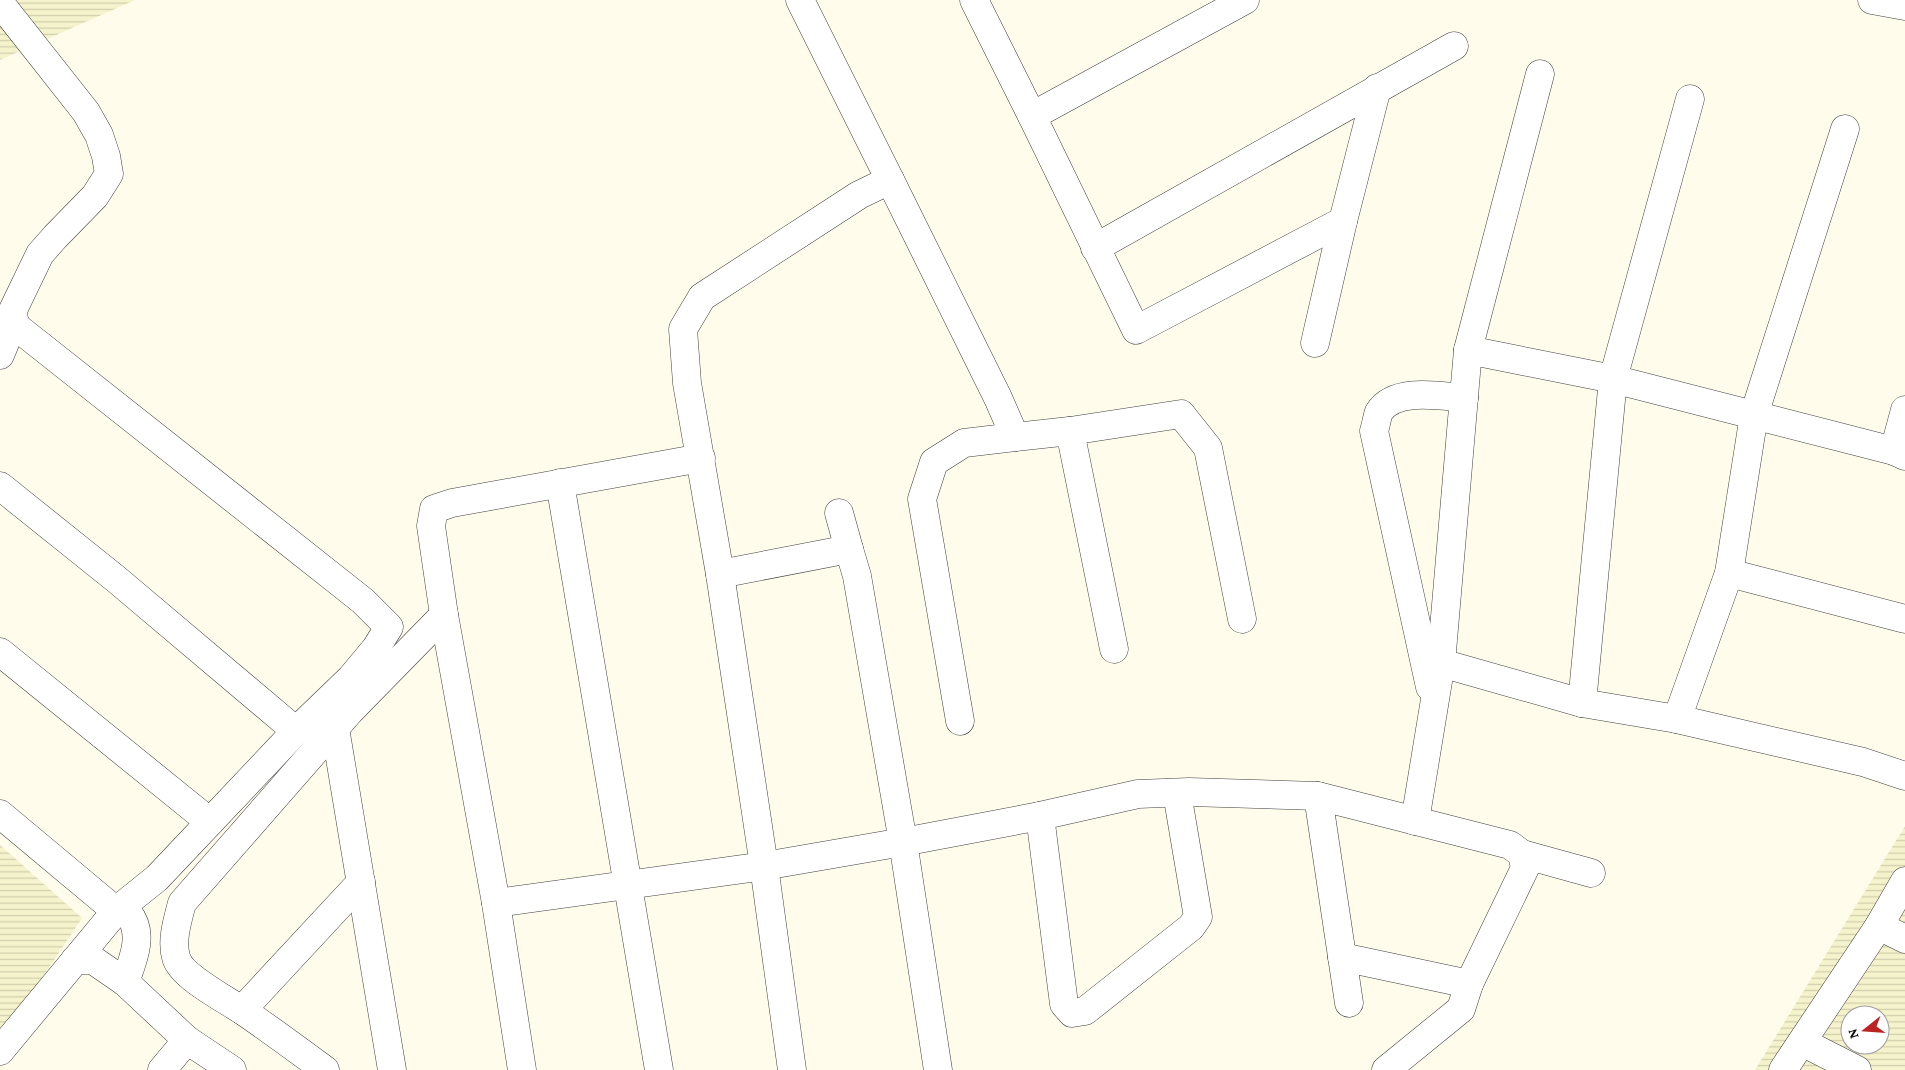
<svg xmlns="http://www.w3.org/2000/svg" width="1905" height="1070" viewBox="0 0 1905 1070" font-family="'Crimson Pro',serif">
<style>
.farmland{fill:url(#farmland-rules);fill-rule:evenodd}
.lines{fill:none;stroke-linecap:round;stroke-linejoin:round}
.minor-casing{stroke:#3f3f3f;stroke-width:29}
.minor{stroke:#fff;stroke-width:28}
</style>
<defs>
<pattern id="farmland-rules" width="6" height="5" patternUnits="userSpaceOnUse" patternTransform="scale(1.25)"><rect width="6" height="5" fill="#f5f3cb"/><path d="M0 2.5h6" fill="none" stroke="#d1cfad"/></pattern>
</defs>
<rect width="100%" height="100%" fill="#fffceb"/>
<g class="farmland">
<polygon points="0,0 135,0 0,60"/>
<path d="M1905,826V1070H1755ZM1850,1015H1880V1045H1850Z"/>
<polygon points="0,845 82,918 0,1041"/>
</g>
<g class="lines">
<g class="minor-casing">
<g id="minor">
<polyline points="974,0 1032,116 1136,330 1343,221"/>
<polyline points="1872,0 1905,6"/>
<polyline points="0,3 86,112 99,135 106,156 109,174 95,196 55,237 40,254 13,310 14,321 18,328 363,601 389,627 376,648 351,678 296,731 157,878 116,911 0,1051"/>
<polyline points="1032,116 1245,0"/>
<polyline points="890,180 998,398 1015,437 964,443 934,462 922,499 960,721"/>
<polyline points="1095,248 1454,46"/>
<polyline points="1315,343 1343,221 1377,88"/>
<polyline points="1468,350 1540,74"/>
<polyline points="0,355 14,321"/>
<polyline points="1070,431 1114,649"/>
<polyline points="1015,437 1070,431 1181,414 1208,448 1242,619"/>
<polyline points="1894,451 1905,410"/>
<polyline points="560,483 659,1070"/>
<polyline points="0,486 116,579 296,731"/>
<polyline points="839,513 849,549"/>
<polyline points="1729,573 1905,619"/>
<polyline points="720,574 849,549 857,576 903,842 938,1070"/>
<polyline points="0,652 210,822"/>
<polyline points="1441,663 1582,703 1677,719 1863,762 1905,776"/>
<path d="M1430,687L1374,431C1376,425 1377,417 1379,412C1395,387 1440,396 1464,398"/>
<polyline points="1582,703 1613,379 1690,99"/>
<polyline points="1677,719 1729,573 1754,415 1845,129"/>
<polyline points="335,728 392,1070"/>
<polyline points="1318,796 1349,1003"/>
<path d="M0,814L116,911L128,913C145,933 133,960 125,982"/>
<polyline points="1040,816 1064,1004 1072,1013 1085,1011 1191,927 1198,917 1177,793"/>
<polyline points="1415,821 1441,663 1468,350 1613,379 1894,451 1905,456"/>
<polyline points="1522,854 1591,873"/>
<polyline points="496,903 764,866 903,842 1040,816 1138,794 1189,792 1318,796 1510,845 1522,854 1525,868 1469,984 1461,1009 1386,1070"/>
<polyline points="1879,926 1905,939"/>
<polyline points="1342,957 1469,984"/>
<polyline points="75,960 93,960 125,982 187,1040 232,1070"/>
<polyline points="242,1010 361,882"/>
<polyline points="1802,1042 1857,1070"/>
<polyline points="162,1070 187,1040"/>
<path d="M325,1070C298,1050 271,1030 243,1011C227,1000 180,976 176,957C171,940 178,919 182,903L350,711L444,615"/>
<polyline points="522,1070 496,903 444,615 431,526 434,509 452,503 701,458"/>
<polyline points="792,1070 764,866 720,574 687,383 683,329 702,297 859,195 890,180 800,0"/>
<polyline points="1783,1070 1879,926 1905,881"/>
</g>
</g>
<use href="#minor" class="minor"/>
</g>
<g transform="translate(1865 1030) rotate(253)"><circle r="24" fill="#ffffff" stroke="#9e9e9e"/>
<path d="M0-4L9 19L0 12L-9 19Z" fill="#bd2322"/>
<text y="-8" font-size="14" font-weight="bold" text-anchor="middle" fill="#0c0c0c">N</text>
</g>
</svg>
